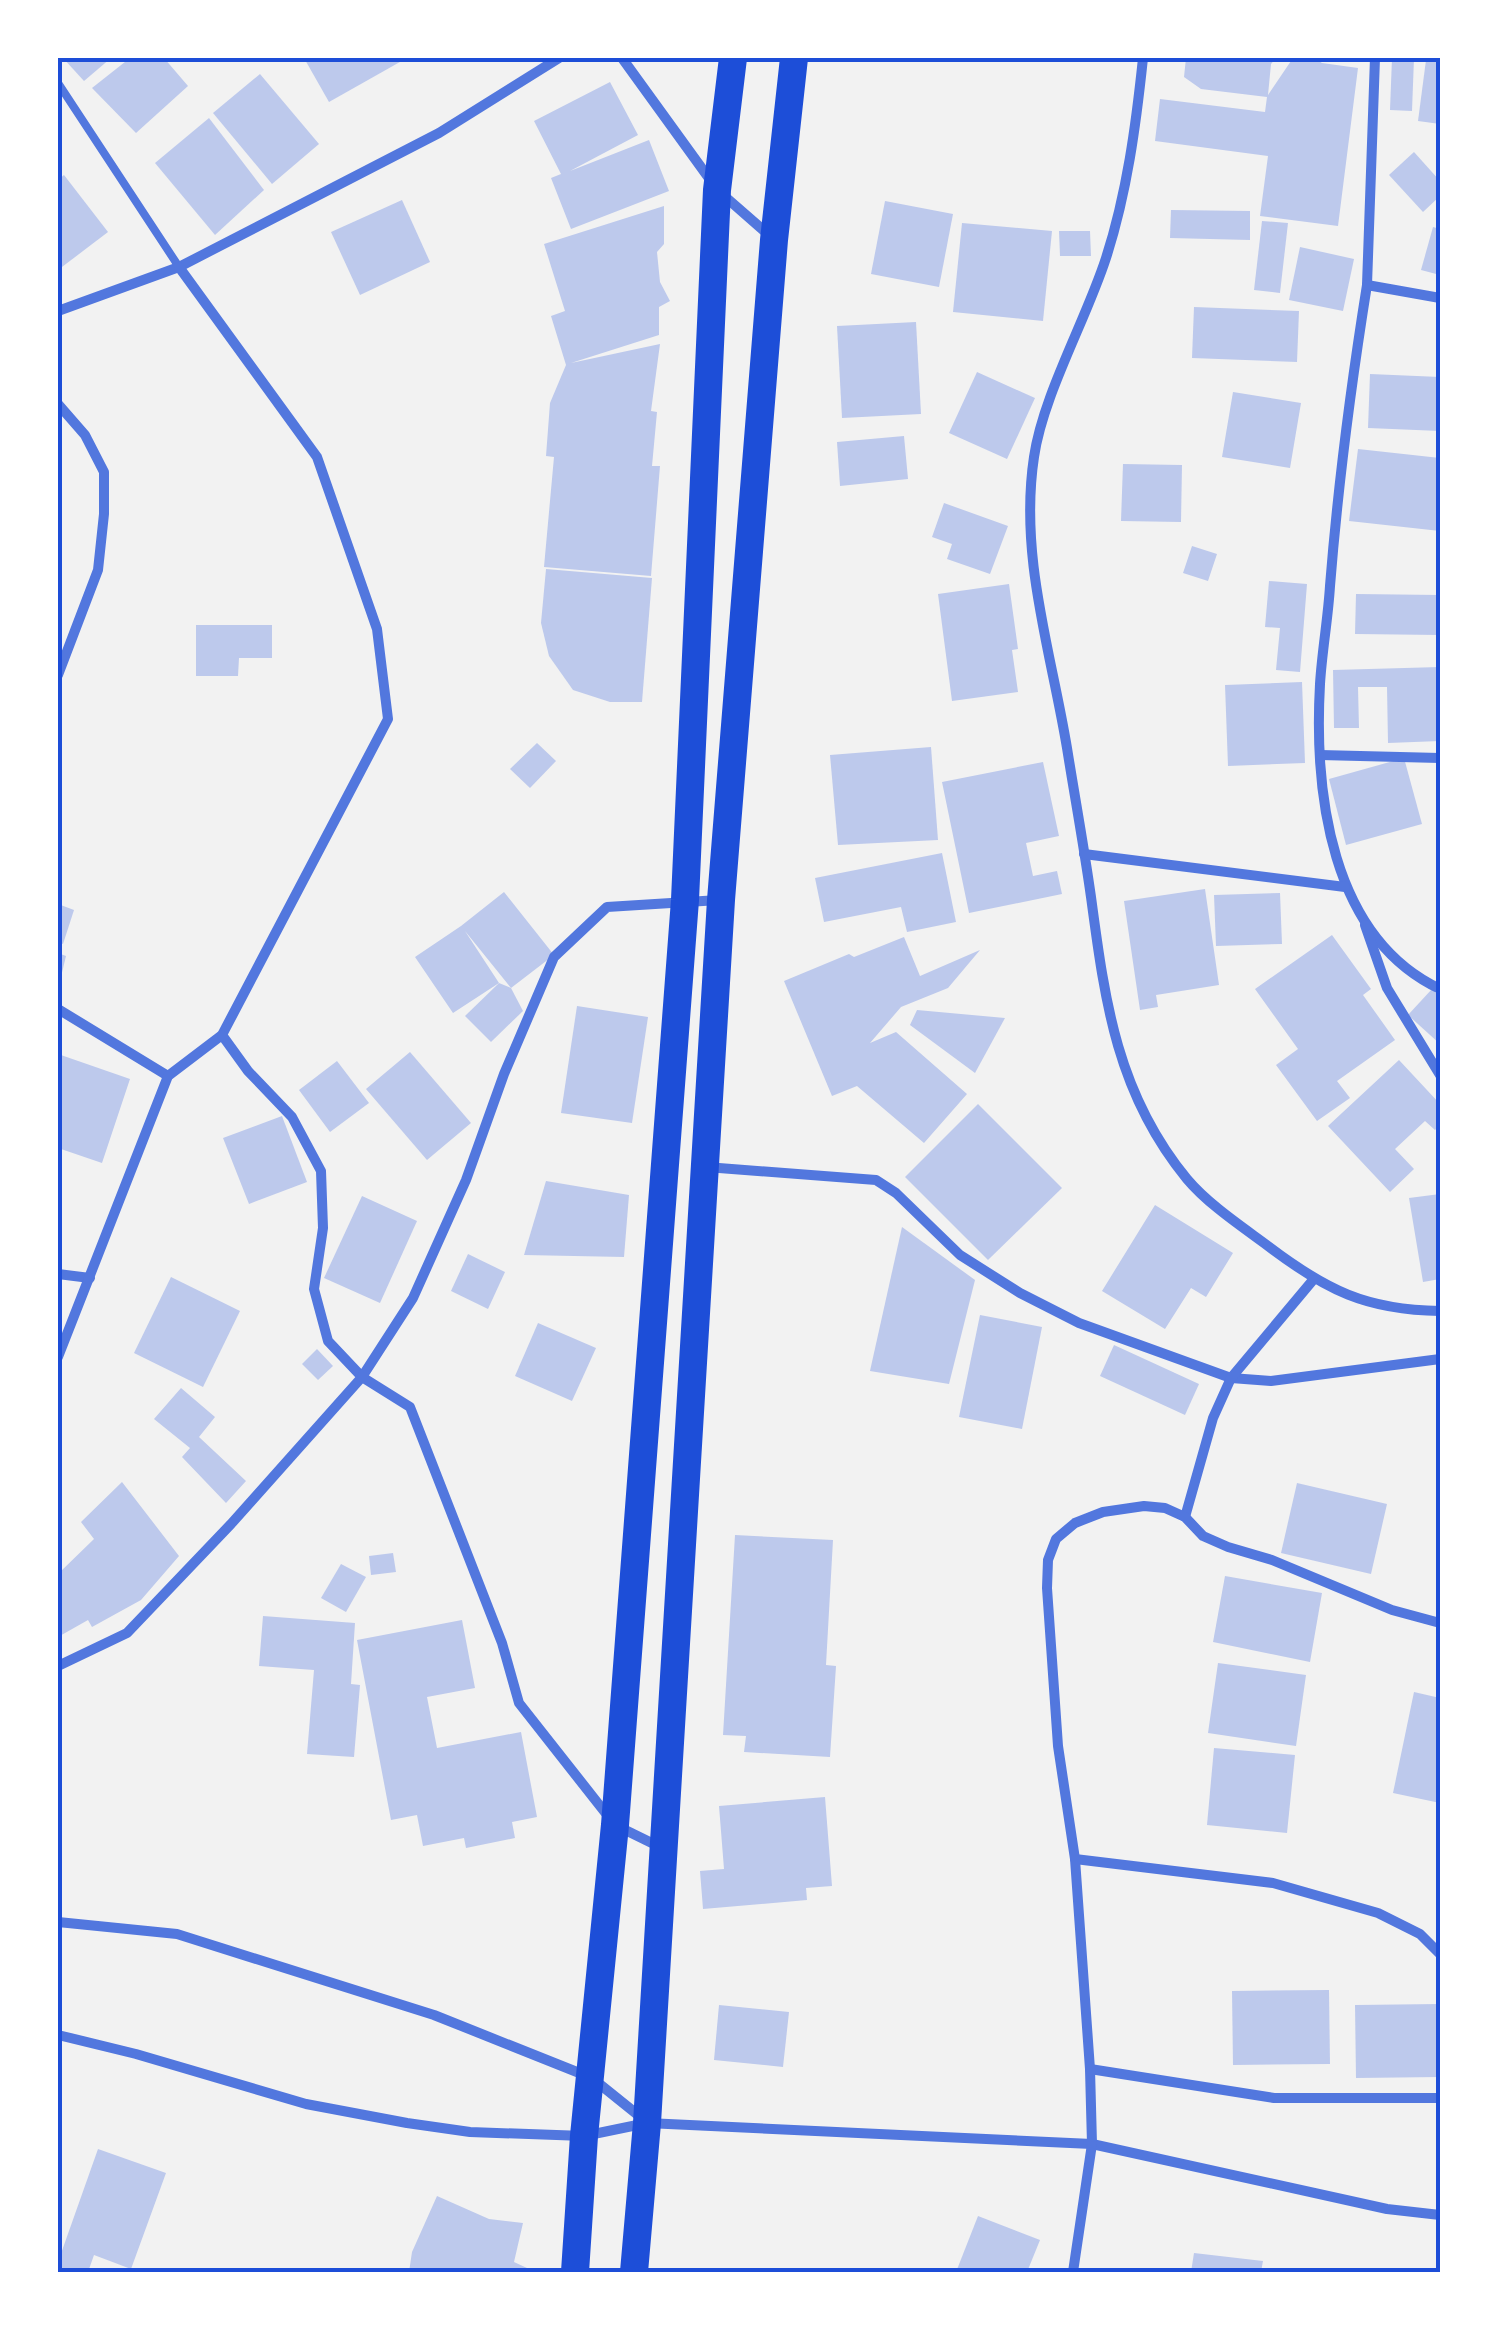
<svg xmlns="http://www.w3.org/2000/svg" width="1498" height="2330" viewBox="0 0 1498 2330" font-family="'Fira Sans Condensed',sans-serif">
<style>
.building{fill:#bdc9ec}
.lines{fill:none;stroke-linecap:round;stroke-linejoin:round}
.service{stroke:#5277de;stroke-width:8}
.minor{stroke:#5277de;stroke-width:10}
.trunk{stroke:#1d4ed8;stroke-width:28}
.neatline{fill:none;stroke:#1d4ed8;stroke-width:4}
</style>
<rect width="100%" height="100%" fill="#f2f2f2"/>
<g class="building">
<polygon points="63,58 111,58 84,81"/>
<polygon points="130,58 164,58 188,86 136,133 92,88"/>
<polygon points="304,58 407,58 329,102"/>
<polygon points="1186,58 1276,58 1271,64 1268,95 1293,58 1314,58 1322,63 1358,68 1338,226 1260,216 1268,156 1155,141 1160,99 1265,112 1267,97 1201,89 1184,77"/>
<polygon points="1392,58 1414,58 1412,111 1390,110"/>
<polygon points="1426,60 1440,62 1440,124 1418,121"/>
<polygon points="260,74 319,144 272,184 213,113"/>
<polygon points="610,82 638,135 570,171 649,140 669,191 571,229 551,178 561,174 534,121"/>
<polygon points="209,118 264,190 215,235 155,163"/>
<polygon points="1414,152 1440,181 1440,196 1423,212 1389,175"/>
<polygon points="64,175 108,232 58,270 58,180"/>
<polygon points="402,200 430,262 360,295 331,232"/>
<polygon points="885,201 953,214 939,287 871,274"/>
<polygon points="664,206 664,244 657,252 660,282 670,301 659,307 659,335 571,363 660,344 651,411 657,412 652,466 660,466 651,576 544,567 554,457 546,456 550,403 566,365 551,316 565,311 544,244"/>
<polygon points="1171,210 1250,211 1250,240 1170,238"/>
<polygon points="1262,221 1288,223 1280,293 1254,290"/>
<polygon points="962,223 1052,231 1043,321 953,312"/>
<polygon points="1433,227 1440,229 1440,275 1421,270"/>
<polygon points="1059,231 1090,231 1091,256 1060,256"/>
<polygon points="1300,247 1354,259 1343,311 1289,300"/>
<polygon points="1194,307 1299,311 1297,362 1192,358"/>
<polygon points="916,322 921,414 842,418 837,326"/>
<polygon points="977,372 1035,398 1007,459 949,433"/>
<polygon points="1370,374 1440,377 1440,431 1368,428"/>
<polygon points="1233,392 1301,403 1290,468 1222,457"/>
<polygon points="904,436 908,479 840,486 837,442"/>
<polygon points="1358,449 1440,458 1440,531 1349,521"/>
<polygon points="1123,464 1182,465 1181,522 1121,521"/>
<polygon points="944,503 1008,526 990,574 947,559 952,544 932,537"/>
<polygon points="1192,546 1217,554 1208,581 1183,573"/>
<polygon points="546,569 652,578 642,702 610,702 573,690 549,656 541,623"/>
<polygon points="1269,581 1307,584 1300,672 1276,670 1280,628 1265,627"/>
<polygon points="1009,584 1018,649 1012,650 1018,692 952,701 938,594"/>
<polygon points="1356,594 1440,595 1440,635 1355,634"/>
<polygon points="196,625 272,625 272,658 239,658 238,676 196,676"/>
<polygon points="1440,667 1440,741 1388,743 1387,687 1358,687 1359,728 1334,728 1333,670"/>
<polygon points="1302,682 1305,763 1228,766 1225,685"/>
<polygon points="537,743 556,761 530,788 510,769"/>
<polygon points="931,747 938,840 838,845 830,755"/>
<polygon points="1404,758 1422,824 1346,845 1329,779"/>
<polygon points="1043,762 1059,836 1026,843 1033,876 1057,871 1062,894 969,913 942,782"/>
<polygon points="942,853 956,922 907,932 901,907 824,922 815,878"/>
<polygon points="1205,889 1219,985 1156,995 1158,1007 1140,1010 1124,901"/>
<polygon points="504,892 554,955 511,988 465,931 499,983 453,1013 415,957 461,926"/>
<polygon points="1280,893 1282,944 1216,946 1214,895"/>
<polygon points="58,904 74,910 63,944 58,942"/>
<polygon points="1332,935 1371,989 1363,995 1395,1040 1337,1081 1350,1098 1317,1121 1276,1065 1298,1049 1255,989"/>
<polygon points="904,937 920,976 980,950 948,988 901,1007 870,1043 896,1032 967,1094 924,1143 857,1086 832,1096 784,981 849,954 854,957"/>
<polygon points="58,953 66,956 59,985 58,985"/>
<polygon points="499,983 511,988 523,1011 491,1042 465,1016"/>
<polygon points="1432,989 1440,997 1440,1044 1408,1015"/>
<polygon points="577,1006 648,1017 632,1123 561,1113"/>
<polygon points="917,1010 1005,1018 975,1073 910,1025"/>
<polygon points="410,1052 471,1123 427,1160 366,1089"/>
<polygon points="58,1054 130,1079 102,1163 58,1148"/>
<polygon points="1399,1060 1440,1104 1440,1125 1435,1130 1425,1121 1395,1149 1414,1169 1390,1192 1328,1126"/>
<polygon points="337,1061 369,1103 330,1132 299,1090"/>
<polygon points="978,1104 1062,1188 988,1260 905,1177"/>
<polygon points="282,1116 307,1182 249,1204 223,1138"/>
<polygon points="546,1181 629,1195 624,1257 524,1255"/>
<polygon points="1440,1194 1440,1279 1423,1282 1409,1198"/>
<polygon points="362,1196 417,1221 380,1303 324,1278"/>
<polygon points="1155,1205 1233,1253 1206,1297 1191,1288 1165,1329 1102,1291"/>
<polygon points="902,1227 975,1280 949,1384 870,1371"/>
<polygon points="468,1254 505,1272 488,1309 451,1291"/>
<polygon points="171,1277 240,1311 203,1387 134,1353"/>
<polygon points="980,1315 1042,1327 1022,1429 959,1417"/>
<polygon points="538,1323 596,1348 572,1401 515,1376"/>
<polygon points="1114,1345 1199,1384 1185,1415 1100,1376"/>
<polygon points="317,1349 333,1366 318,1380 302,1364"/>
<polygon points="181,1388 215,1417 199,1437 246,1481 226,1503 182,1457 190,1448 154,1419"/>
<polygon points="122,1482 179,1556 141,1600 92,1627 88,1620 58,1637 58,1574 94,1539 81,1522"/>
<polygon points="1297,1483 1387,1504 1371,1574 1281,1553"/>
<polygon points="735,1535 833,1540 826,1665 836,1666 830,1757 744,1752 746,1736 723,1735"/>
<polygon points="393,1553 396,1572 371,1575 369,1556"/>
<polygon points="341,1564 366,1577 346,1612 321,1598"/>
<polygon points="1225,1576 1322,1593 1310,1662 1213,1642"/>
<polygon points="263,1616 355,1623 351,1684 360,1685 354,1757 307,1754 314,1670 259,1666"/>
<polygon points="462,1620 475,1688 427,1697 437,1748 521,1732 537,1817 512,1822 515,1838 466,1848 464,1838 423,1846 417,1815 391,1820 357,1640"/>
<polygon points="1218,1663 1306,1675 1296,1746 1208,1733"/>
<polygon points="1414,1692 1440,1698 1440,1803 1393,1793"/>
<polygon points="1214,1748 1295,1755 1287,1833 1207,1825"/>
<polygon points="825,1797 832,1886 806,1888 807,1900 703,1909 700,1871 724,1869 719,1806"/>
<polygon points="1329,1990 1330,2064 1233,2065 1232,1991"/>
<polygon points="1440,2004 1440,2077 1356,2078 1355,2005"/>
<polygon points="719,2005 789,2012 783,2067 714,2060"/>
<polygon points="98,2149 166,2173 131,2269 94,2255 88,2272 58,2272 58,2262"/>
<polygon points="437,2196 489,2219 523,2223 514,2262 527,2268 526,2272 409,2272 412,2252"/>
<polygon points="978,2216 1040,2240 1027,2272 956,2272"/>
<polygon points="1194,2253 1263,2261 1261,2272 1191,2272"/>
</g>
<g class="lines">
<polyline class="service" points="58,83 179,267"/>
<g class="minor">
<polyline points="622,58 711,181"/>
<path d="M1143,58C1136,125 1127,193 1106,258C1086,320 1043,395 1034,457C1019,556 1051,651 1067,748C1075,798 1084,847 1091,897C1105,1002 1117,1094 1187,1179C1208,1204 1241,1226 1268,1246C1326,1290 1366,1310 1440,1311"/>
<polyline points="722,194 770,236"/>
<polyline points="1367,285 1375,58"/>
<path d="M1440,298L1367,285C1351,385 1338,485 1330,586C1328,619 1322,651 1320,684C1314,792 1330,937 1440,989"/>
<polyline points="58,311 179,267 439,133 559,58"/>
<polyline points="58,404 85,435 104,472 104,514 98,570 58,675"/>
<polyline points="1320,755 1440,758"/>
<polyline points="1084,854 1345,887"/>
<polyline points="1365,925 1387,988 1440,1075"/>
<polyline points="58,1009 168,1076"/>
<polyline points="706,1167 876,1180 896,1193 960,1255 1020,1293 1079,1323 1231,1378 1271,1381 1440,1359"/>
<polyline points="58,1274 90,1278"/>
<polyline points="58,1357 168,1076 222,1035 388,719 377,629 317,457 179,267"/>
<polyline points="1185,1517 1213,1418 1231,1378 1313,1280"/>
<polyline points="58,1666 127,1633 231,1524 362,1377 328,1341 314,1289 323,1228 321,1171 292,1117 248,1071 222,1035"/>
<polyline points="662,1848 615,1825 519,1703 502,1643 410,1407 362,1377 413,1298 466,1180 504,1074 554,957 607,907 719,900"/>
<polyline points="1075,1859 1273,1883 1378,1913 1420,1934 1440,1954"/>
<polyline points="58,1922 177,1934 434,2015 592,2078 643,2119"/>
<polyline points="58,2035 136,2054 306,2104 407,2123 470,2132 584,2136 647,2123 1092,2144 1387,2209 1440,2215"/>
<polyline points="1090,2069 1274,2098 1440,2098"/>
<polyline points="1073,2272 1092,2144 1090,2069 1075,1859 1058,1746 1047,1588 1048,1560 1056,1539 1075,1523 1103,1512 1144,1506 1165,1508 1185,1517 1203,1536 1228,1547 1272,1560 1392,1610 1440,1623"/>
</g>
<g class="trunk">
<polyline points="575,2272 584,2136 615,1825 685,900 717,190 733,58"/>
<polyline points="634,2272 647,2123 721,900 774,240 794,58"/>
</g>
</g>
<rect width="1498" height="2330" fill="none" stroke="#ffffff" stroke-width="120"/>
<rect x="60" y="60" width="1378" height="2210" class="neatline"/>
</svg>
